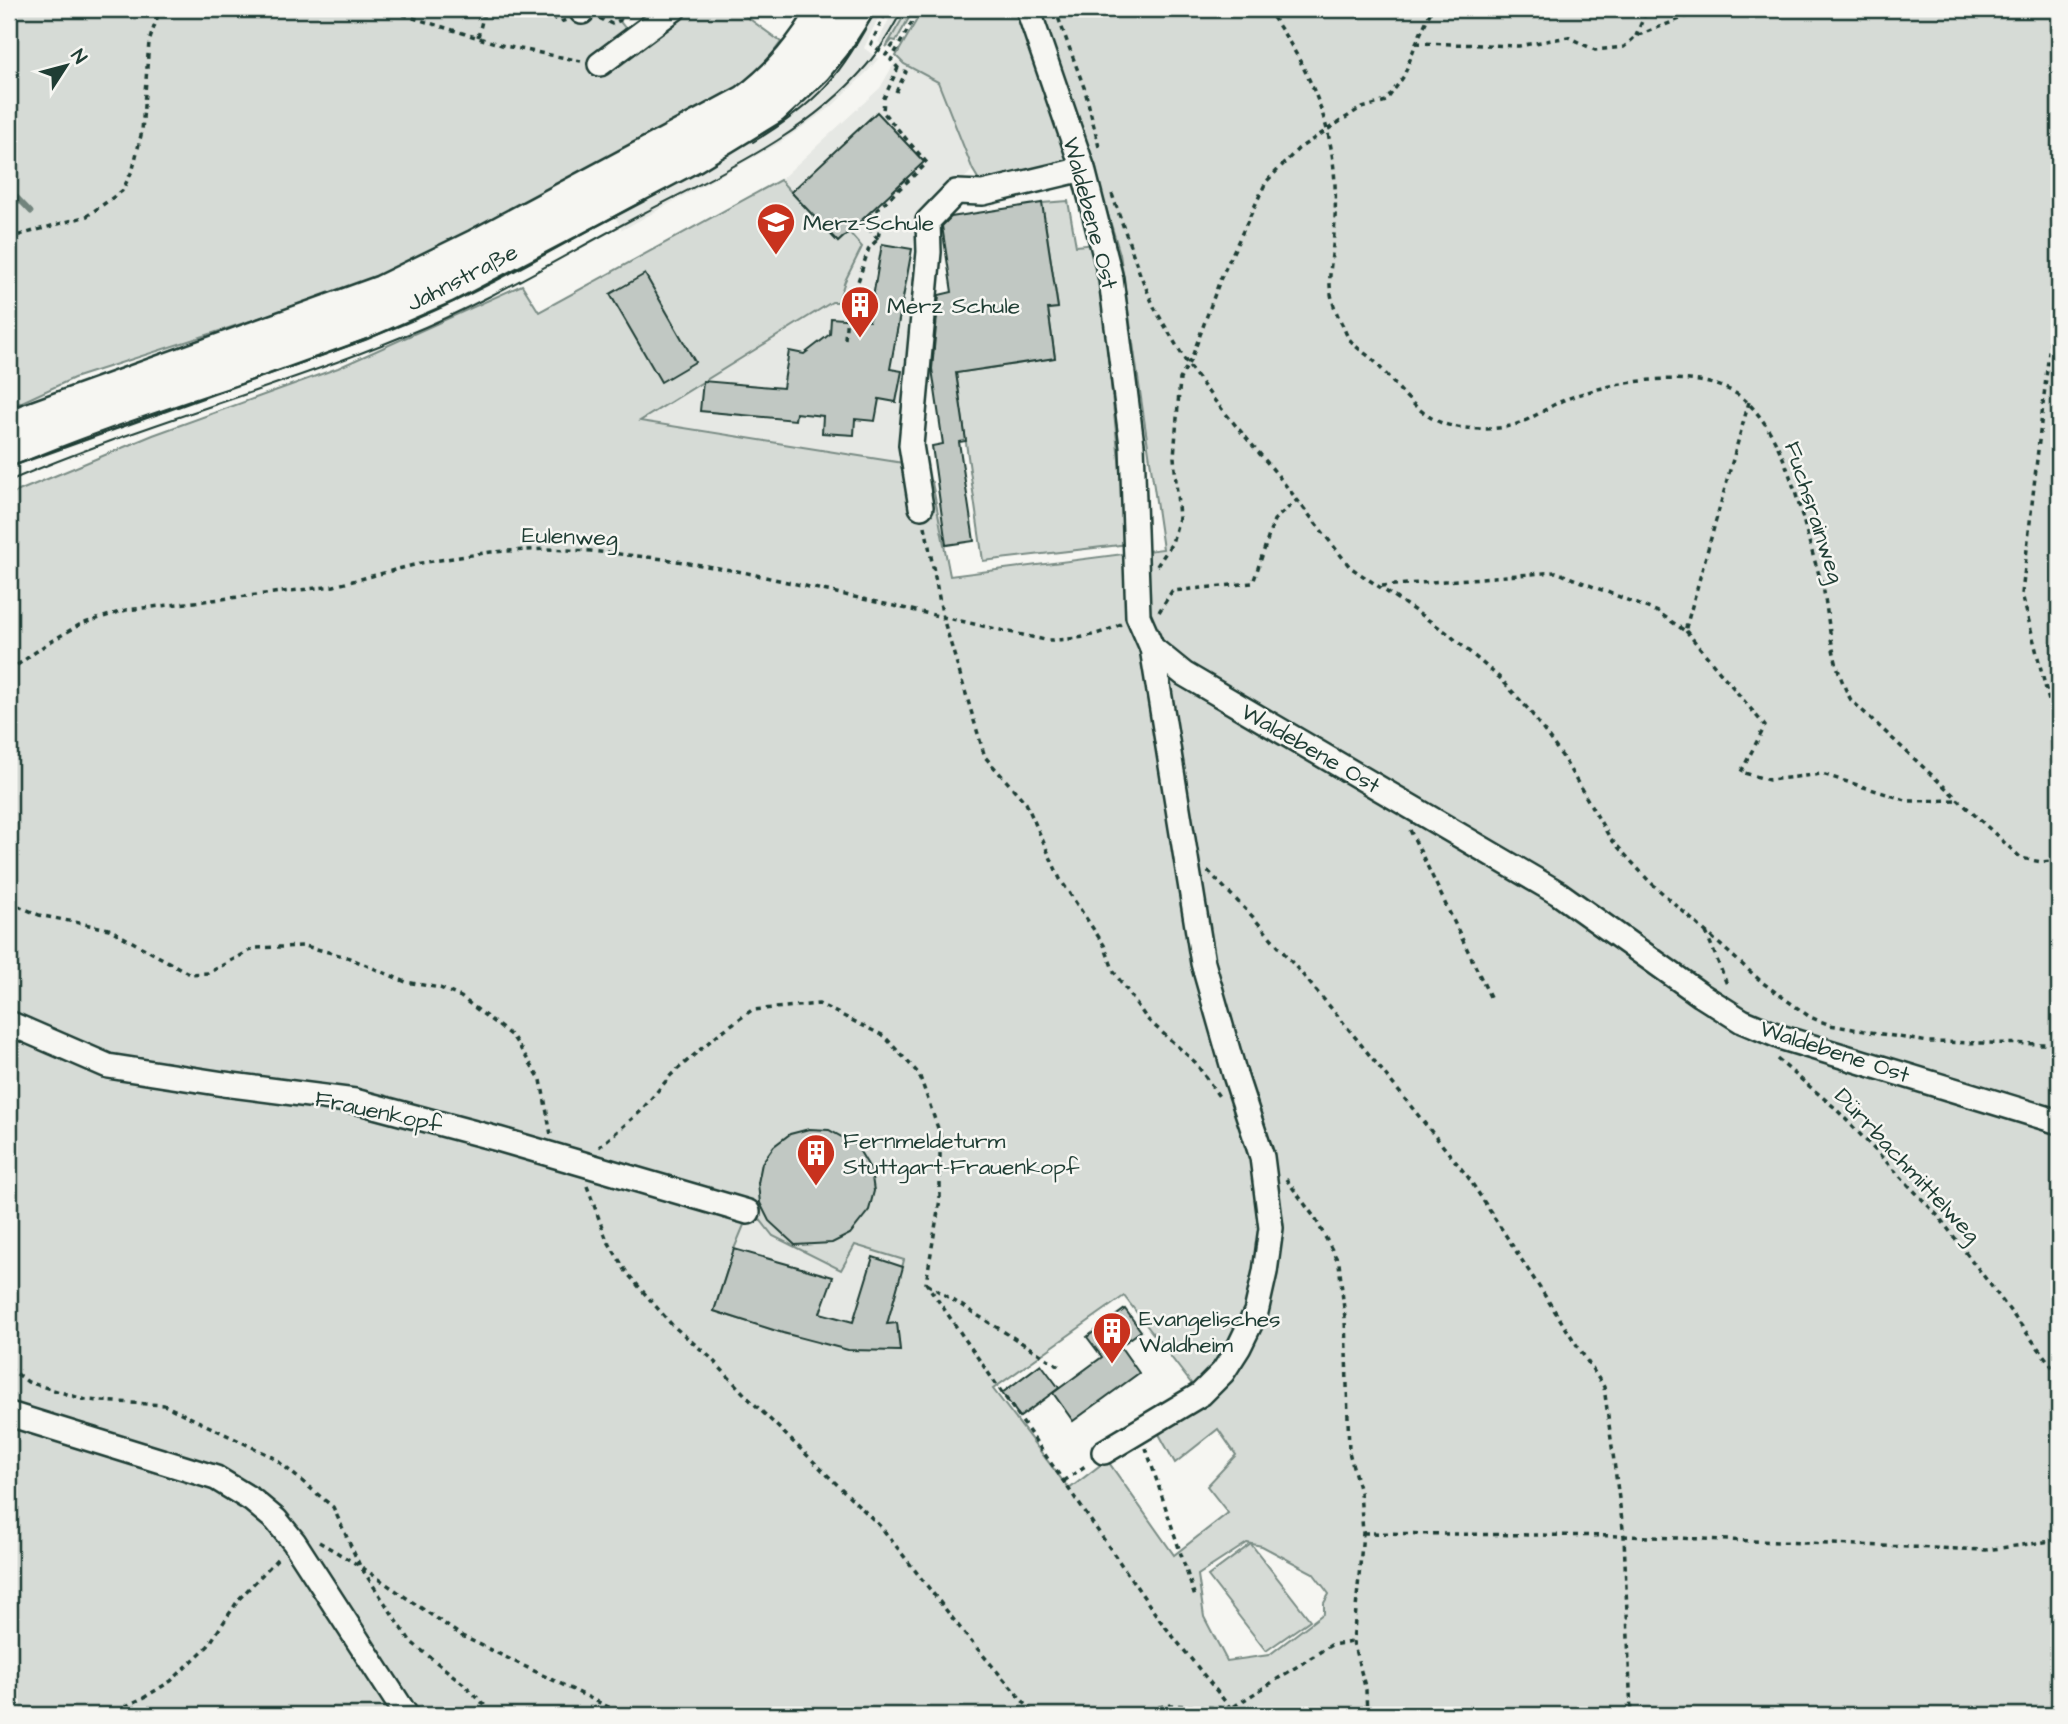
<svg xmlns="http://www.w3.org/2000/svg" width="2068" height="1724" viewBox="0 0 2068 1724" font-family="'Architects Daughter',sans-serif">
<style>
.built{fill:#e6e8e4}
.green{fill:#d6dbd6;stroke:#7a8c85;stroke-width:2;fill-rule:evenodd}
.lines{fill:none;stroke-linecap:round;stroke-linejoin:round}
.stream{stroke:#72847d;stroke-width:5}
.building{fill:#c1c8c3;stroke:#1f3d34;stroke-width:2}
.minor-casing{stroke:#1f3d34;stroke-width:28}
.major-casing{stroke:#1f3d34;stroke-width:35}
.path{stroke:#1f3d34;stroke-width:3.5;stroke-dasharray:5 5;stroke-linecap:butt}
.minor{stroke:#f6f6f2;stroke-width:23}
.major{stroke:#f6f6f2;stroke-width:30}
.tram{stroke:#1f3d34;stroke-width:2}
.labels{text-anchor:middle;stroke-width:5;stroke-linejoin:round;paint-order:stroke}
.street-label{font-size:23px;fill:#1f3d34;stroke:#f6f6f2}
.poi-label{font-size:23px;fill:#1f3d34;stroke:#f6f6f2;text-anchor:start}
</style>
<rect width="100%" height="100%" fill="#f6f6f2"/>
<filter id="ink" filterUnits="userSpaceOnUse"><feTurbulence type="fractalNoise" baseFrequency=".0143" numOctaves="2"/><feDisplacementMap in="SourceGraphic" scale="14" xChannelSelector="R" yChannelSelector="G"/><feConvolveMatrix kernelMatrix="1 2 1 2 8 2 1 2 1" color-interpolation-filters="sRGB"/></filter>
<g filter="url(#ink)">
<g class="built">
<polygon points="872,9 879,9 881,12 864,48 878,59 868,71 831,107 781,142 622,230 613,212"/>
<polygon points="898,9 908,9 886,47 878,42 890,17 893,19"/>
<polygon points="896,60 938,82 973,170 917,223 910,263 919,265 903,463 608,416 539,312 780,180 880,88"/>
<polygon points="751,1208 841,1269 855,1244 904,1260 897,1323 900,1351 848,1350 786,1334 714,1311 734,1249"/>
</g>
<g class="green">
<polygon points="9,9 610,9 641,48 689,9 736,9 781,42 754,79 389,276 74,378 9,408"/>
<polygon points="908,9 914,9 896,41 892,40 886,47"/>
<path d="M923,9H2059V1715H9V495L153,435L338,368L522,285L539,312L780,180L838,242L849,232L862,247L845,281L838,302H832L640,421L903,463L932,482L950,576L1163,549L1120,254L1093,165L985,190L973,170L938,82L904,64L896,56ZM751,1208L773,1236L841,1270L855,1245L904,1260L887,1324H897L900,1351L786,1334L714,1311L734,1249ZM1124,1296L1204,1400L1183,1418L1159,1434L1175,1463L1218,1429L1236,1455L1207,1486L1228,1513L1174,1555L1107,1460L1069,1489L993,1389ZM1247,1543L1262,1546L1313,1573L1329,1594L1324,1603V1613L1269,1655L1227,1661L1204,1617L1198,1575Z"/>
<polygon points="1068,201 1076,246 1096,244 1128,544 983,561 956,373 1055,358 1048,309 1058,307 1042,203"/>
<polygon points="1251,1544 1310,1620 1266,1651 1208,1576"/>
</g>
<g class="lines">
<polyline class="stream" points="9,189 31,212"/>
</g>
<g class="building">
<polygon points="877,112 924,162 838,242 791,192"/>
<polygon points="1042,203 1058,308 1048,309 1055,358 956,373 966,441 959,442 974,541 946,545 932,446 943,444 932,369 939,295 952,292 942,226 951,217"/>
<polygon points="882,244 912,249 890,369 902,371 896,402 879,399 875,421 855,419 854,435 822,433 823,416 796,413 795,420 700,411 703,381 783,388 789,351 804,354 830,334 831,318 869,321"/>
<polygon points="645,274 695,362 661,382 610,294"/>
<polygon points="809,1129 829,1130 856,1145 871,1170 874,1191 869,1210 850,1234 832,1243 795,1245 769,1221 760,1203 758,1183 762,1163 774,1146 790,1134"/>
<polygon points="734,1249 833,1277 820,1313 853,1322 873,1257 903,1267 887,1324 897,1323 900,1351 848,1350 783,1333 714,1311"/>
<polygon points="1125,1309 1141,1331 1120,1346 1139,1373 1073,1421 1053,1393 1102,1357 1087,1337"/>
<polygon points="1041,1364 1059,1388 1020,1417 1002,1393"/>
</g>
<g class="lines">
<g class="minor-casing">
<g id="minor">
<polyline points="581,9 582,12"/>
<polyline points="1028,9 1083,169 1111,279 1132,445 1138,616 1152,648 1184,674 1558,893 1701,995 1742,1021 1783,1038 2059,1122"/>
<polyline points="600,64 674,9"/>
<polyline points="921,507 911,445 929,252 928,221 956,192 983,193 1083,169"/>
<polyline points="9,1023 108,1066 224,1084 355,1101 498,1139 748,1212"/>
<polyline points="9,1414 216,1478 252,1500 276,1520 294,1542 406,1715"/>
<polyline points="1104,1452 1201,1394 1223,1372 1239,1347 1256,1312 1265,1272 1271,1228 1262,1157 1235,1075 1203,963 1152,648"/>
</g>
</g>
<g class="major-casing">
<g id="major">
<path d="M9,426L382,291L476,245L745,101C780,75 803,46 825,9"/>
<polyline points="9,450 361,324 446,287 693,157 773,108 816,68 834,46 858,9"/>
</g>
</g>
<g class="path">
<polyline points="384,9 505,46 581,61"/>
<polyline points="546,9 551,16 560,22 566,20"/>
<polyline points="1055,9 1085,90 1099,147"/>
<path d="M1267,9C1300,54 1326,105 1333,161C1336,185 1336,210 1334,234C1331,274 1323,289 1343,326C1345,331 1347,337 1351,341C1358,350 1369,355 1376,363C1395,383 1415,413 1442,423C1461,430 1494,431 1514,425C1531,420 1547,407 1564,400C1611,381 1713,362 1751,406C1790,449 1799,511 1816,565C1818,572 1821,579 1823,586C1830,626 1831,664 1851,700L2021,858L2041,862L2059,860"/>
<polyline points="885,14 871,44 886,55 893,45 897,47"/>
<polyline points="599,18 612,24 621,20 624,22"/>
<polyline points="1636,36 1647,9"/>
<polyline points="478,37 485,9"/>
<polyline points="1416,43 1519,46 1568,37 1595,50 1624,47 1636,36 1706,9"/>
<polyline points="896,92 906,72 898,68 891,60 919,9"/>
<polyline points="1112,194 1140,274 1155,309 1188,365 1215,401 1276,473 1350,567 1446,632 1500,678 1529,710 1562,756 1610,838 1649,881 1763,983 1810,1017 1830,1025 1928,1042 2043,1044 2059,1046"/>
<polyline points="9,238 87,216 122,191 133,169 142,131 149,42 160,9"/>
<polyline points="878,239 863,223 927,163 883,112 884,98 898,68"/>
<polyline points="2059,261 2022,594 2059,741"/>
<polyline points="845,339 847,315 869,248 878,239 880,225 890,225"/>
<polyline points="925,526 943,618 985,757 1026,803 1060,879 1104,945 1114,972 1147,1019 1195,1062 1220,1098"/>
<polyline points="1157,566 1172,543 1179,518 1174,457 1180,379 1192,357 1220,280 1266,182 1298,149 1359,109 1386,101 1404,76 1416,43 1432,9"/>
<polyline points="1382,586 1556,572 1658,612 1685,631 1749,402"/>
<polyline points="1159,612 1172,591 1253,583 1274,520 1297,500"/>
<polyline points="1686,631 1765,726 1741,772 1769,780 1822,774 1909,801 1960,800"/>
<path d="M9,671L48,643L81,624L126,610L334,586L421,563L491,552L546,549L591,551L665,559L743,572L1045,640C1074,640 1095,637 1121,624"/>
<polyline points="1410,830 1492,1001"/>
<polyline points="1208,871 1253,917 1338,1016 1468,1177 1604,1387 1624,1536 1631,1715"/>
<polyline points="9,902 39,915 109,929 190,974 208,973 255,948 305,946 347,957 406,982 440,988 461,997 513,1037 541,1080 551,1135"/>
<polyline points="1706,932 1728,987"/>
<polyline points="1777,1059 1834,1107 1939,1217 2051,1365 2059,1378"/>
<polyline points="599,1147 640,1112 671,1075 717,1035 752,1010 819,1004 884,1036 919,1074 940,1134 940,1199 926,1283 1159,1619 1236,1715"/>
<polyline points="1286,1179 1315,1218 1339,1263 1345,1318 1349,1452 1360,1492 1363,1533 1353,1642 1366,1690 1367,1715"/>
<polyline points="587,1186 606,1238 627,1273 672,1325 710,1357 749,1399 881,1527 968,1638 1035,1715"/>
<polyline points="927,1284 1059,1366"/>
<polyline points="9,1368 28,1382 86,1400 164,1405 273,1457 333,1507 360,1566 411,1642 465,1685 494,1715"/>
<polyline points="1146,1448 1196,1600"/>
<polyline points="1064,1481 1088,1464"/>
<polyline points="1363,1533 1624,1536 1986,1550 2059,1540"/>
<polyline points="319,1542 360,1566 462,1636 625,1715"/>
<polyline points="107,1715 145,1697 171,1681 208,1646 239,1599 280,1556"/>
<polyline points="1119,1715 1170,1705 1221,1708"/>
<polyline points="1175,1715 1230,1709 1331,1645 1353,1642"/>
</g>
<use href="#minor" class="minor"/>
<use href="#major" class="major"/>
<g class="tram">
<path d="M753,142C817,104 842,75 876,9"/>
<path d="M9,468C138,413 274,378 404,324C487,290 565,242 645,200"/>
<path d="M9,481C139,425 276,389 406,335C488,302 564,255 642,214C720,173 807,135 866,66C881,49 892,29 903,9"/>
</g>
</g>
</g>
<defs>
<g id="school-pin" transform="scale(2.0125)"><path d="M0 17L-7.5 6A9.5 9.5 0 1 1 7.5 6Z" fill="#c8321e" stroke="#f6f6f2"/><path d="M0-5L7-2L0 1L-7-2ZM-4 1L0 2.5L4 1V4Q0 6-4 4Z" fill="#fff"/></g>
<g id="building-pin" transform="scale(2.0125)"><path d="M0 17L-7.5 6A9.5 9.5 0 1 1 7.5 6Z" fill="#c8321e" stroke="#f6f6f2"/><path d="M-4-6H4V6H1V3H-1V6H-4ZM-2.5-4.3h1.7v1.8h-1.7ZM.8-4.3h1.7v1.8H.8ZM-2.5-1h1.7V.8h-1.7ZM.8-1h1.7V.8H.8Z" fill="#fff"/></g>
</defs>
<g fill-rule="evenodd">
<use href="#school-pin" x="776" y="222"/>
<use href="#building-pin" x="860" y="305"/>
<use href="#building-pin" x="816" y="1153"/>
<use href="#building-pin" x="1112" y="1331"/>
</g>
<g class="labels">
<g class="street-label">
<text transform="translate(1091 213) rotate(75)" y="8">Waldebene Ost</text>
<text transform="translate(462 277) rotate(-27)" y="8">Jahnstraße</text>
<text transform="translate(1815 512) rotate(72)" y="8">Fuchsrainweg</text>
<text transform="translate(570 536) rotate(2)" y="8">Eulenweg</text>
<text transform="translate(1311 748) rotate(30)" y="8">Waldebene Ost</text>
<text transform="translate(1835 1051) rotate(18)" y="8">Waldebene Ost</text>
<text transform="translate(379 1111) rotate(12)" y="8">Frauenkopf</text>
<text transform="translate(1908 1165) rotate(47)" y="8">Dürrbachmittelweg</text>
</g>
<g class="poi-label">
<text x="803" y="230">Merz-Schule</text>
<text x="887" y="313">Merz Schule</text>
<text x="843" y="1148">Fernmeldeturm<tspan x="843" dy="26">Stuttgart-Frauenkopf</tspan></text>
<text x="1139" y="1326">Evangelisches<tspan x="1139" dy="26">Waldheim</tspan></text>
</g>
</g>
<rect width="2068" height="1724" fill="none" stroke="#f6f6f2" stroke-width="35"/>
<rect x="18" y="18" width="2033" height="1689" fill="none" stroke="#1f3d34" stroke-width="2.5" filter="url(#ink)"/>
<g transform="translate(66 66) rotate(54)" stroke="#f6f6f2" stroke-width="5" paint-order="stroke">
<path d="M0-5L12 26L0 18L-12 26Z" fill="#1f3d34"/>
<text y="-10" font-size="19" font-weight="bold" text-anchor="middle" fill="#1f3d34">N</text>
</g>
</svg>
